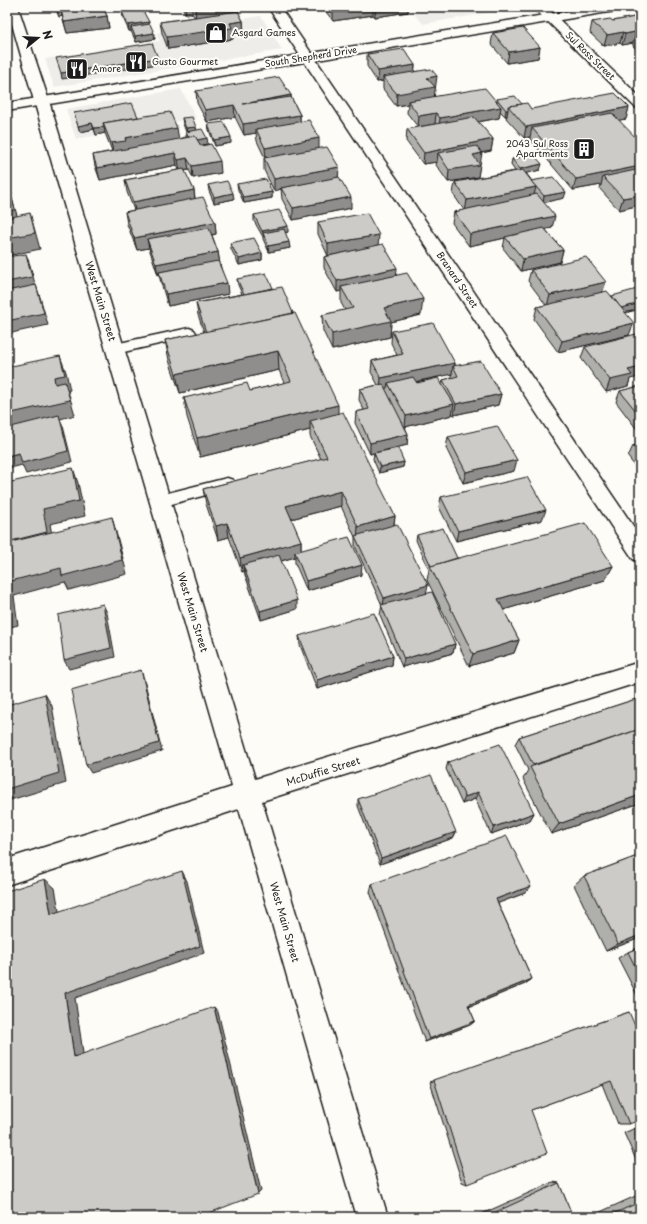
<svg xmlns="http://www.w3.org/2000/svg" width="647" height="1224" viewBox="0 0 647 1224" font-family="'Playpen Sans',sans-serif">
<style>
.built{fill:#eeede9}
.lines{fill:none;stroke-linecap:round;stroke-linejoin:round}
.service-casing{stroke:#1c1c1c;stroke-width:3}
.minor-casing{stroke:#1c1c1c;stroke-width:3}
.primary-casing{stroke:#1c1c1c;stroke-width:3}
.service{fill:#fdfcf7;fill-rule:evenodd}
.minor{fill:#fdfcf7;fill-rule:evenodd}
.primary{fill:#fdfcf7;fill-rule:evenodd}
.wall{fill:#afafac;stroke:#1c1c1c;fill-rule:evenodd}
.shaded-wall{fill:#8f8e8c;stroke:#1c1c1c}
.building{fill:#cccbc8;stroke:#1c1c1c}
.labels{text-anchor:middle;stroke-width:4;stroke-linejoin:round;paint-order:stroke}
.far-poi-label{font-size:9px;fill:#1c1c1c;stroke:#fdfcf7;text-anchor:start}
.far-street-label{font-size:9px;fill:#1c1c1c;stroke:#fdfcf7}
.street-label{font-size:10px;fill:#1c1c1c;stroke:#fdfcf7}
</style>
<rect width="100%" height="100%" fill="#fdfcf7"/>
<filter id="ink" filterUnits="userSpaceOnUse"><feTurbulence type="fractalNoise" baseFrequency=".025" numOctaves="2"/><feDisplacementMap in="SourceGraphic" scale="8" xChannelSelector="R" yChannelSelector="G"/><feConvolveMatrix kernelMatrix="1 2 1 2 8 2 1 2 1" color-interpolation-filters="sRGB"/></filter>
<g filter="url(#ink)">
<g class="built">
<polygon points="408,7 523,7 423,24"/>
<polygon points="261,16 282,50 54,87 45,59 160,41 156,33"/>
<polygon points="181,89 196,118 76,139 66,109"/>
</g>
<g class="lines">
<g class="service-casing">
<g id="service">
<polygon points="272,7 293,7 291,9 276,12 273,11 271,9"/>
<polygon points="189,328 194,330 196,333 194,336 115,354 110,352 108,349 110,346 115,344"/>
<polygon points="227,478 233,480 235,484 233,488 160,507 154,506 152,501 154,496 160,495"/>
</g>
</g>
<g class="minor-casing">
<g id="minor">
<polygon points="7,7 18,7 49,101 255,779 640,662 640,682 262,801 388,1217 356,1217 239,809 7,885 7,859 232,787"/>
<polygon points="268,7 280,7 640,536 640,562 633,559"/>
<polygon points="533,7 546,7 640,97 640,108 635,107"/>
</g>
</g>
<g class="primary-casing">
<polygon id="primary" points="593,7 621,7 619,10 615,11 7,111 7,103"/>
</g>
<use href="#service" class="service"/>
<use href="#minor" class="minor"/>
<use href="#primary" class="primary"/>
</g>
<g class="wall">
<polygon points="55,7 103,7 107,16 109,28 67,33 62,16 59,17"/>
<polygon points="182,7 238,7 238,12 243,21 244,33 232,34 233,39 168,49 162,33 160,22 195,17 192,14 186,15"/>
<polygon points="323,7 408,7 408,12 375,17 373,15 333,21 323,8"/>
<polygon points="122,12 149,25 155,39 136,42 131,31 129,31 123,18"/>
<polygon points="640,16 640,52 633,46 633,43 622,45 620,43 604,46 590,33 592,22 613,21"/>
<polygon points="493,33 540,47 538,58 507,63 491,44"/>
<polygon points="367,54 415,65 414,72 436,87 435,88 434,97 497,102 497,99 522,104 531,109 629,107 626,119 618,120 640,205 619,210 600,189 601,185 573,190 530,139 530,137 524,138 506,118 507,116 505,116 500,111 499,118 478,122 493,139 491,151 481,153 478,177 448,182 436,165 437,162 423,164 406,141 407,129 418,127 407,113 408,104 396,106 383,89 383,81 377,82 367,66"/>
<polygon points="196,91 291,95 291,97 300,115 300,122 319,149 339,167 338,177 351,208 293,220 282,199 281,189 274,191 264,170 264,158 265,158 257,141 256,133 244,135 235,117 207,122 197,103"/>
<polygon points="74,113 138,117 179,139 186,137 186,132 183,124 182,118 196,127 196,130 208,144 200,145 221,173 193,178 189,170 184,171 194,190 195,198 215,222 216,234 212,235 218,252 220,264 228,294 168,306 161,283 159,275 158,275 149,248 137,250 127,224 125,212 134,210 127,192 125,180 179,170 177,165 100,180 95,166 93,155 112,151 105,133 96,135 94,129 80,132"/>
<polygon points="208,124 231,143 215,146 209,130"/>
<polygon points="512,159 540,170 526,173 532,181 564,198 543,202 552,228 545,229 563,250 560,262 521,271 503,248 505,238 469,246 452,223 454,212 464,210 453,194 455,182 515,171 511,165"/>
<polygon points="237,184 272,192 272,198 244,203 238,190"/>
<polygon points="208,185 234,199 214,203 209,191"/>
<polygon points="254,215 288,232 285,233 290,248 269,252 263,239 263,237 254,221"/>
<polygon points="318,222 378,245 421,315 391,322 390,337 332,350 323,331 322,315 345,310 341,303 341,291 337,292 324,268 324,257 328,256 318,234"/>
<polygon points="230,243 262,253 262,260 239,265 231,249"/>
<polygon points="531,270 603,292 640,309 625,313 629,335 558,352 534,319 537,307 546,305 528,281"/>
<polygon points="237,279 273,289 293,313 338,414 395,516 394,525 428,585 426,593 455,644 453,653 402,667 380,615 382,605 355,546 355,537 341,506 291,519 301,541 301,551 361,575 307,591 295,563 295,557 281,561 297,609 261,620 245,575 244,571 242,572 229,537 218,540 206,504 203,489 321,459 310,436 310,430 200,457 187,417 184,398 250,391 284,383 279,370 180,393 169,360 165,340 204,332 198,315 196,303 242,294 238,285"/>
<path d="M392,331L455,363V366L501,394L498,405L454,415L452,413V415L405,427L408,434L407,445L370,454L355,423L356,412L364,410L359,400L360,389L378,385L371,372L372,361L397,355L391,343ZM452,374L451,378L443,380L442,384L417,383L416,382Z"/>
<polygon points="585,347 630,379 628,386 606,392 581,358"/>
<polygon points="640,386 640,432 639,432 616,402 620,391"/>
<polygon points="448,437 514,471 463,483 446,448"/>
<polygon points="640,444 640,473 628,457 633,446"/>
<polygon points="374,453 404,462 403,467 379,473 373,459"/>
<polygon points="441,497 542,520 456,541 439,507"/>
<polygon points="417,535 457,558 613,566 605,580 503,610 519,640 514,653 469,666 427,580 429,570 416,540"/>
<polygon points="299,636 393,656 392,665 317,689 300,645"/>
<polygon points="640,694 640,803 551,834 523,779 528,770 515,744 519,737 636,699"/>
<polygon points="448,762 534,813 530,820 491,834 475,799 462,804 446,769"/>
<polygon points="358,799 456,832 453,838 380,864 358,806"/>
<polygon points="640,855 640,938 606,951 574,885 584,876"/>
<polygon points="372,884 531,886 525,893 498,903 532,979 525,984 469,1007 475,1021 470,1025 425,1042 370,892"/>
<polygon points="640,947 640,1001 618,958 628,952"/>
<polygon points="629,1012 629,1124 618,1124 602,1084 531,1110 467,1184 462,1182 430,1082"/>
<polygon points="640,1126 640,1169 624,1133"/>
<polygon points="553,1182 559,1183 573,1217 475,1217"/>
<polygon points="640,1194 640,1217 589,1217"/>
</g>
<g class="shaded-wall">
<polygon points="56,7 97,7 61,10 62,16 59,17"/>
<polygon points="122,7 140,7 141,9 123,11"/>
<polygon points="152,7 169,7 152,9"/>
<polygon points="185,7 192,7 192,14 186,15"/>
<polygon points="209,7 238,7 238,14 196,20 195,9"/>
<polygon points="354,7 373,7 373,15 333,21 333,10"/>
<polygon points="375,7 408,7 408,12 375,17"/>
<polygon points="107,16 109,28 67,33 64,22"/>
<polygon points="243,21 244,33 232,34 233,39 168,49 167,37 230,23"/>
<polygon points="149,22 150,28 131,27 131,31 129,31 128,25"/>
<polygon points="640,31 640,38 636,34 633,43 622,45 625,34"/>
<polygon points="623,32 620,43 604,46 607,35"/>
<polygon points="154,33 155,39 136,42 135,36"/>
<polygon points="540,47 538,58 507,63 509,52"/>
<polygon points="158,58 159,64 62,79 61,73"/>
<polygon points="415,65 414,77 383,77 383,81 377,82 378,71"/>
<polygon points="437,76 434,98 408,101 408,104 396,106 397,94 427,78"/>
<polygon points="291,95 291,107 243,104"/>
<polygon points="234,105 235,117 207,122 205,110"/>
<polygon points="501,107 499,118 439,129 440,118"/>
<polygon points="629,107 626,119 539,135 532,128 530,137 524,138 526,127"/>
<polygon points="506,110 508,110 507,116 505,116"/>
<polygon points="436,113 435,124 418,127 419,116"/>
<polygon points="300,115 300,127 256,129 256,133 244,135 243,124"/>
<polygon points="92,123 94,129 80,132 78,126"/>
<polygon points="104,127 105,133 96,135 94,128"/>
<polygon points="196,127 197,133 187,134 186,128"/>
<polygon points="177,128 179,140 114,155 111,143 125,138"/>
<polygon points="231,137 231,143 215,146 214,140"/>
<polygon points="207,138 208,144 191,147 190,141"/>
<polygon points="319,138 319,150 266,159 265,148"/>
<polygon points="493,139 491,151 443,160 438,153 437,162 423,164 424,153"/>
<polygon points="175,153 177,165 100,180 97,168"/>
<polygon points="482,153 478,177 448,182 449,170 473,155"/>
<polygon points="187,158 189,170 180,171 178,160"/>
<polygon points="220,161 221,173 193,178 192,166"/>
<polygon points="542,164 540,170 519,175 520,169"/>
<polygon points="640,166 640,177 603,177 601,185 573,190 576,179"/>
<polygon points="339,167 338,179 281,188 281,189 274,191 274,179"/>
<polygon points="7,174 12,195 11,195 19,222 7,224"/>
<polygon points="536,187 533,199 465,212 467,200"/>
<polygon points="194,190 195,202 136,214 133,202"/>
<polygon points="272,192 272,198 244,203 243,197"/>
<polygon points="566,192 564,198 543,203 544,196"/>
<polygon points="233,193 234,199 214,203 214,197"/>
<polygon points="640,195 640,205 619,210 623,198"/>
<polygon points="351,197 351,208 293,220 293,208"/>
<polygon points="30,213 40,249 7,256 7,238"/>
<polygon points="555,216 552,228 506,238 505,237 505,238 469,246 470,234"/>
<polygon points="215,222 216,234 150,247 147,239 149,248 137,250 134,238"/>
<polygon points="288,226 288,232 264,237 263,233 262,231"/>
<polygon points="379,235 378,247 328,256 328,244"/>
<polygon points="289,242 290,248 269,252 268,246"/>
<polygon points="563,250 560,262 521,271 523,259"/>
<polygon points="218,252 220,264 159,272 159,275 158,275 156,264"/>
<polygon points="262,253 262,260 239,265 239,259"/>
<polygon points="26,254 30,265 36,288 7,294 7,282"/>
<polygon points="397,268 396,280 341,287 341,291 337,292 337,281"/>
<polygon points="606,282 602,293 547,306 550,295"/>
<polygon points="227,283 228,294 168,306 166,294"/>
<polygon points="36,285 40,297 48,325 7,334 7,321"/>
<polygon points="423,299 421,315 391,322 390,337 332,350 332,334 384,308"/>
<polygon points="640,303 640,309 615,315 618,309"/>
<polygon points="634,323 629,335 558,352 562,341"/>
<polygon points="278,351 279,370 180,393 176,374"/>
<polygon points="60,356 66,372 70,390 68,391 75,415 60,419 63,426 72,462 26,474 22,465 7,469 7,456 19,453 68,451 7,431 7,414 55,384 54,377"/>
<polygon points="455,363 454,368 453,366 452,374 390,387 388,383 387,388 380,390 381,378"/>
<polygon points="640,367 640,377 630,379 628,386 606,392 610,380 628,370"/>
<polygon points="501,394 498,405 454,415 456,404"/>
<polygon points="454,404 452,415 405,427 406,416"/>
<polygon points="338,405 338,424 310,421 310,430 200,457 197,438"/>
<polygon points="408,434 407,445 370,454 370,443"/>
<polygon points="517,460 514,471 463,483 466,472"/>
<polygon points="404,462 403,467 379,473 380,467"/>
<polygon points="73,468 78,483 85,516 50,524 54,546 7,558 7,542 43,509"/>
<polygon points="341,491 341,506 287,520 286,506"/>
<polygon points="546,510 542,520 456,541 458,531"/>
<polygon points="395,516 393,531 357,539 358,527"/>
<polygon points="112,517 116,532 127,574 69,590 65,582 14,596 18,625 7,628 7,582"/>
<polygon points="227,523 229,537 218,540 216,526"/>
<polygon points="301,541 301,556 295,552 295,557 246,571 243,565 244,571 242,572 240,558"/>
<polygon points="362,565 361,575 307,591 306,581"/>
<polygon points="613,566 605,580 493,613 498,599"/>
<polygon points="428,585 426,595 383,608 384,598"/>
<polygon points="297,600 297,609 261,620 260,611"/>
<polygon points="103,604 107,613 115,657 69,669 64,660"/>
<polygon points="519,640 514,653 469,666 473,654"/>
<polygon points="455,644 453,653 402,667 404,659"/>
<polygon points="393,656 392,665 317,689 317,680"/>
<polygon points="141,670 144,679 162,751 91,773 86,765"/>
<polygon points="45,694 52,706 66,783 7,801 7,789"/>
<polygon points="478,792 475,799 462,804 465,797"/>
<polygon points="640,795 640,803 551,834 559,824"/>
<polygon points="534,813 530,820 491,834 494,827"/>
<polygon points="456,832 453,838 380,864 381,858"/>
<polygon points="182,871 187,881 204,953 75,998 84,1060 74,1057 65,993"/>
<polygon points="45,879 55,888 61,922 51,914"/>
<polygon points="531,886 525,893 491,906 496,899"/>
<polygon points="640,935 640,938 606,951 618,944"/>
<polygon points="532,979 525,984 463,1009 468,1005"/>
<polygon points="214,1007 218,1012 261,1191 258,1194"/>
<polygon points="475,1021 470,1025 425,1042 429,1039"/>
<polygon points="7,1184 11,1217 7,1217"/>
</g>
<g class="building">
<polygon points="82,7 103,7 107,16 64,22 61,10"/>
<polygon points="194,7 209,7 195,9"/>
<polygon points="330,7 354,7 333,10"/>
<polygon points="142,9 149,22 128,25 122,12"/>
<polygon points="238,11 243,21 230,23 232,28 167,37 160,22"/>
<polygon points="640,16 640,31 625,34 623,32 607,35 592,22 610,19 613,21"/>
<polygon points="150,24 154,33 135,36 131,27"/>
<polygon points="523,28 540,47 509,52 493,33"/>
<polygon points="640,33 640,38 636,34"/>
<polygon points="152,43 158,58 61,73 56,58"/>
<polygon points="404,49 415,65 378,71 367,54"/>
<polygon points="431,69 437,76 427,78 435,87 397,94 383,77"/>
<polygon points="279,77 291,95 243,104 291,97 300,115 243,124 234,105 205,110 196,91"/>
<polygon points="485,88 501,107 440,118 436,113 419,116 408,101"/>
<polygon points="615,93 629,107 526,127 508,106 527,103 531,109"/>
<polygon points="515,96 522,104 508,106 508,110 506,110 497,99"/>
<polygon points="132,103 138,117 103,123 104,127 94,128 92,123 78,126 74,113"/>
<polygon points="170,112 177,128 125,138 126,141 111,143 103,123"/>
<polygon points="612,113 640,142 640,166 576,179 532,128"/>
<polygon points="192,117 196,127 186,128 182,118"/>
<polygon points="474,117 493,139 424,153 407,129"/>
<polygon points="309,120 319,138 265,148 256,129"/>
<polygon points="224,122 231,137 214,140 208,124"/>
<polygon points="202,129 207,138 197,140 195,136 188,137 186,132"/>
<polygon points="195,136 201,146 211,144 220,161 192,166 187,158 178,160 175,153 97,168 93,155"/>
<polygon points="477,146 482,153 473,155 480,165 449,170 438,153"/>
<polygon points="327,147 339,167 274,179 264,158"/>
<polygon points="534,155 542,164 520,169 512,159"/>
<polygon points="184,169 194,190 133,202 125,180"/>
<polygon points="640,169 640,195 623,198 603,177"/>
<polygon points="523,170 536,187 467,200 455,182"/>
<polygon points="7,177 9,183 7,184"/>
<polygon points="339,177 351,197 293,208 281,188"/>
<polygon points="553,177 566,192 544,196 531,181"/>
<polygon points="266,179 272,192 243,197 237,184"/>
<polygon points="227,181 233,193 214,197 208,185"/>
<polygon points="10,192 15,210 7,211 7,193"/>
<polygon points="537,194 555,216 470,234 454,212"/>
<polygon points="203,197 215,222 134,238 125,212"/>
<polygon points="279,210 288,226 262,231 254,215"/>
<polygon points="30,213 35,233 7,238 7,218"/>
<polygon points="367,213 379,235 328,244 318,222"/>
<polygon points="209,228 218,252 156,264 147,239"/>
<polygon points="544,228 563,250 523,259 505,237"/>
<polygon points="284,229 289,242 268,246 263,233"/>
<polygon points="254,238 262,253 239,259 230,243"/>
<polygon points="383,244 397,268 337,281 324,257"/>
<polygon points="26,254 32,277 7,282 7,257"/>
<polygon points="586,257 606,282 550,295 531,270"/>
<polygon points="218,261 227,283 166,294 159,272"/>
<polygon points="266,273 273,288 244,294 237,279"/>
<polygon points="407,273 423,299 384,308 391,321 332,334 322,315 353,308 341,287"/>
<polygon points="36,285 44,313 7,321 7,291"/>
<polygon points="282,287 293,313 206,332 196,303"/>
<polygon points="637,289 640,292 640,303 621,308 612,296"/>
<polygon points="607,291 634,323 562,341 537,307"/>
<polygon points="295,313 338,405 197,438 184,398 247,383 250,391 291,381 278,351 176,374 165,340"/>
<polygon points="433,323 455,363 381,378 372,361 403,354 392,331"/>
<polygon points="640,333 640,367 628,370 632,375 610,380 585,347"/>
<polygon points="60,356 65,375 54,377 55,384 65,382 70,400 7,414 7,367"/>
<polygon points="481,361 501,394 456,404 443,380 458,376 453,366"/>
<polygon points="413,377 417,383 438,378 454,404 406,416 388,383"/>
<polygon points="383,384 408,434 370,443 356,412 369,409 360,389"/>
<polygon points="640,386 640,416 620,391"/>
<polygon points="343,412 395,516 358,527 341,491 286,506 301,541 240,558 227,523 216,526 203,489 327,457 310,421"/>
<polygon points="59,415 68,451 22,463 19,453 7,456 7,428"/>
<polygon points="497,426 517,460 466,472 448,437"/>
<polygon points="640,444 640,455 633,446"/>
<polygon points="398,448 404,462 380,467 374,453"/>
<polygon points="73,468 79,501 43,509 47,532 7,542 7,483"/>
<polygon points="527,477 546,510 458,531 441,497"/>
<polygon points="112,517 122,560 62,576 61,568 7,582 7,543"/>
<polygon points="585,523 613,566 498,599 519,640 473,654 430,566"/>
<polygon points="397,524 428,585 384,598 355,536"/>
<polygon points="443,528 457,558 431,566 417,535"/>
<polygon points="349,537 362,565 306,581 295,552"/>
<polygon points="279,555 297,600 260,611 243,565"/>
<polygon points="7,590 10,612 7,613"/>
<polygon points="432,592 455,644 404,659 381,605"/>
<polygon points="103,604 111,648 64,660 58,615"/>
<polygon points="374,613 393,656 317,680 299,636"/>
<polygon points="141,670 159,743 86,765 71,690"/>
<polygon points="45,694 59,773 7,789 7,705"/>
<polygon points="636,699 640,706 640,729 533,765 519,737"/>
<polygon points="640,729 640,795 559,824 530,767"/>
<polygon points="500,744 534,813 494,827 478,792 465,797 448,762"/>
<polygon points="431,775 456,832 381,858 358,799"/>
<polygon points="507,836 531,886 496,899 532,979 468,1005 475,1021 429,1039 372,884"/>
<polygon points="640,855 640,935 618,944 584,876"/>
<polygon points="182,871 200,946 65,993 74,1057 214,1007 258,1194 199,1217 10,1217 7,1186 7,891 45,879 51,914"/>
<polygon points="640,947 640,976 628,952"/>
<polygon points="629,1012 640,1037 640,1120 629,1124 611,1081 531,1110 547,1153 467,1184 434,1080"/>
<polygon points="640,1131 640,1145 635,1134"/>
<polygon points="559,1183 573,1217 485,1217"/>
<polygon points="640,1202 640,1217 606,1217"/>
</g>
</g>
<defs>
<g id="shop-square" transform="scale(1.15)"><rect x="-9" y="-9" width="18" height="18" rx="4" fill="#1c1c1c" stroke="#fdfcf7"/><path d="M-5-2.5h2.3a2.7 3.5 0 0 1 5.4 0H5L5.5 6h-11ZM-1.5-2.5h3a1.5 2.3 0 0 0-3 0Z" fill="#fff"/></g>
<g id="restaurant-square" transform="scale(1.15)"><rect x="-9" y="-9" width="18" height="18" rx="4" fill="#1c1c1c" stroke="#fdfcf7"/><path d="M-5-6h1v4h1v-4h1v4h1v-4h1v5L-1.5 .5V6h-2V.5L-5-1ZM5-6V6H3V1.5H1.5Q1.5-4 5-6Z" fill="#fff"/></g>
<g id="building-square" transform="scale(1.15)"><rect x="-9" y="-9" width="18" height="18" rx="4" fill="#1c1c1c" stroke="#fdfcf7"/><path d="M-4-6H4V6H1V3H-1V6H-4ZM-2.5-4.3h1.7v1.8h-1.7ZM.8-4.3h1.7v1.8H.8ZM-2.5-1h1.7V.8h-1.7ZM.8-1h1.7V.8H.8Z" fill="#fff"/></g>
</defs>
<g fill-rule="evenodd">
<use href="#shop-square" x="216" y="33"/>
<use href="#restaurant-square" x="136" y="62"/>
<use href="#restaurant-square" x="77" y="69"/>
<use href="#building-square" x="584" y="149"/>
</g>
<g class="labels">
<g class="far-poi-label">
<text x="232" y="36">Asgard Games</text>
<text x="152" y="65">Gusto Gourmet</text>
<text x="92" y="72">Amore</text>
<text x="568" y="147" text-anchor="end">2043 Sul Ross<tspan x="568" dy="10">Apartments</tspan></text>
</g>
<g class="far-street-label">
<text transform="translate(590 56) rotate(44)" y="3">Sul Ross Street</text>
<text transform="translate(311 57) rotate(-9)" y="3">South Shepherd Drive</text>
<text transform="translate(457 280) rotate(56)" y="3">Branard Street</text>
</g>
<g class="street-label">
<text transform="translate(101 301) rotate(73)" y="4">West Main Street</text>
<text transform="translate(193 612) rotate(73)" y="4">West Main Street</text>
<text transform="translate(323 771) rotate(-17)" y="4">McDuffie Street</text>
<text transform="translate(285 922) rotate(74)" y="4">West Main Street</text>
</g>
</g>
<rect width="647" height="1224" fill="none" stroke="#fdfcf7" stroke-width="24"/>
<rect x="12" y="12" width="623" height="1200" fill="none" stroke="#1c1c1c" stroke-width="1.5" filter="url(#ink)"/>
<g transform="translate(38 38) rotate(72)" stroke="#fdfcf7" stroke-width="3" paint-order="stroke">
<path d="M0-3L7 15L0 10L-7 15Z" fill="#1c1c1c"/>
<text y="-6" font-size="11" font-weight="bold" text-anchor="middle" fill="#1c1c1c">N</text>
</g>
</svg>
